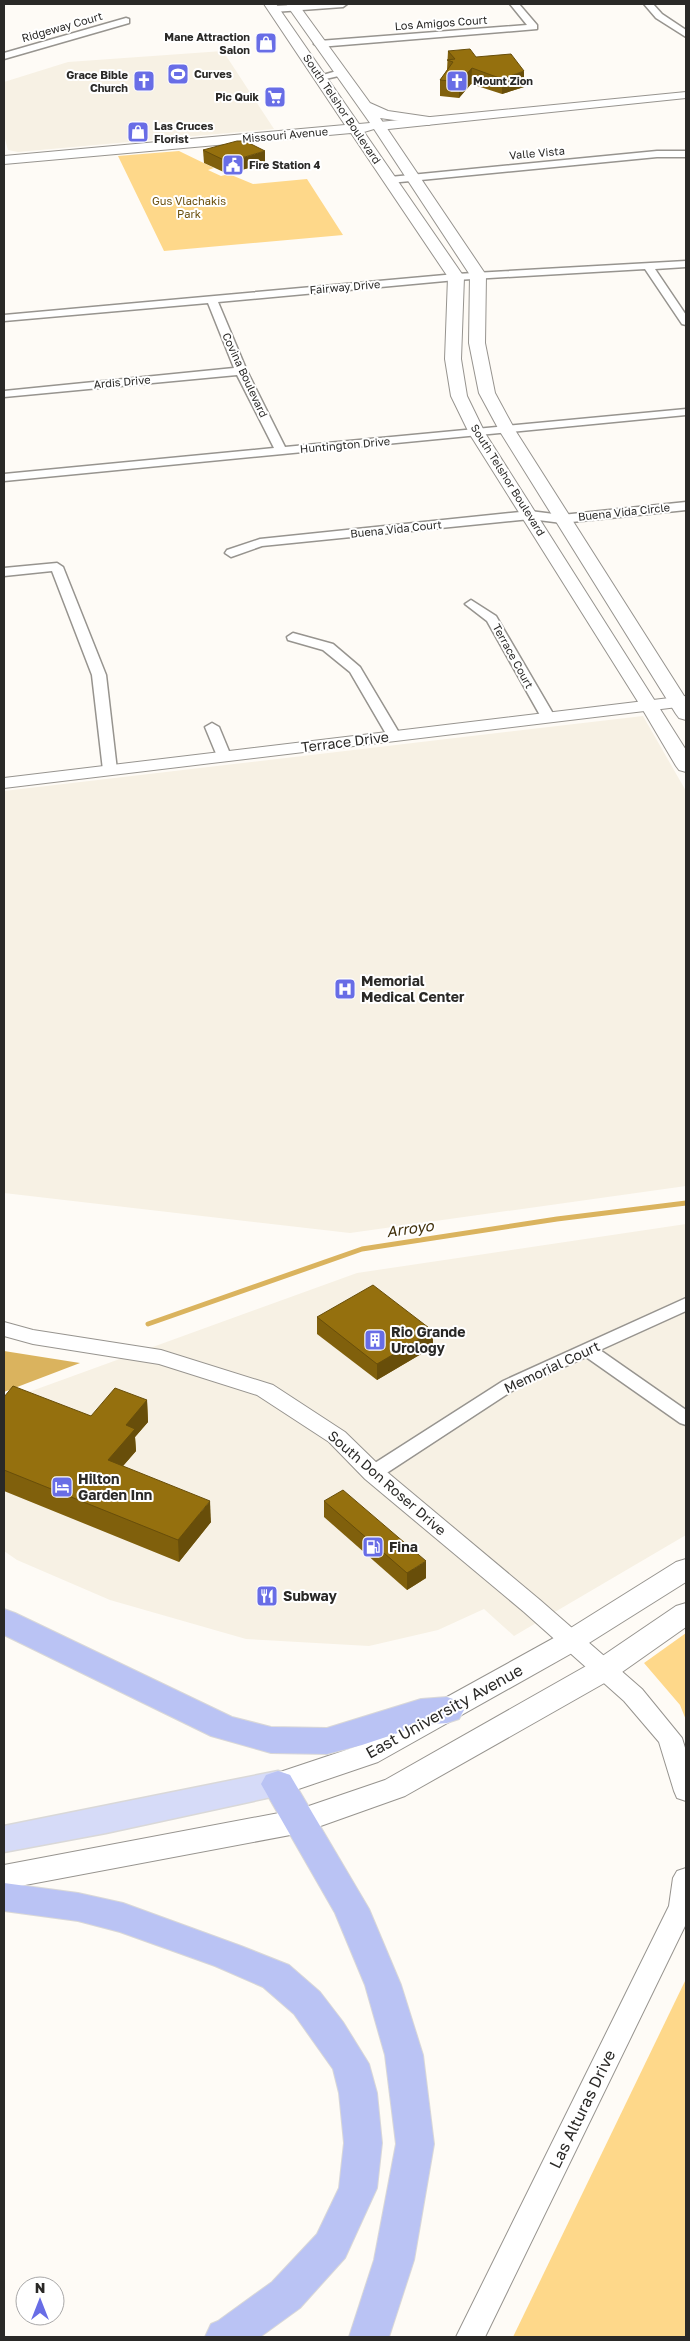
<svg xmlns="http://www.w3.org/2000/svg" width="690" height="2341" viewBox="0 0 690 2341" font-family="'Golos Text',sans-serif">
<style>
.built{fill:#f7f1e4}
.green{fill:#fed88a}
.water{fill:#dab35e}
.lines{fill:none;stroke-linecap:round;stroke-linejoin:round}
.stream{stroke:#dab35e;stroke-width:5}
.minor-casing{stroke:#97948f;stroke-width:3}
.tertiary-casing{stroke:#97948f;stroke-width:2}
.secondary-casing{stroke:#97948f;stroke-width:2}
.primary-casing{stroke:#d9d8d8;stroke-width:3}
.motorway-casing{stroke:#d9d8d8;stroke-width:2}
.minor{fill:#fff;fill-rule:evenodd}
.tertiary{fill:#fff;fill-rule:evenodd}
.secondary{fill:#fff;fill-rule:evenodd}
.primary{fill:#d6dbf8;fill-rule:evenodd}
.motorway{fill:#bac3f4;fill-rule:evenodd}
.wall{fill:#80600c}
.shaded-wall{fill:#684e0a}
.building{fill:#95700e;stroke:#684e0a}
.labels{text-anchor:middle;stroke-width:4;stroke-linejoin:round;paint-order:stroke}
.far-street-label{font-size:11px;fill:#2a2927;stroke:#fff}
.far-poi-label{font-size:11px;font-weight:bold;fill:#2a2927;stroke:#fff;text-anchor:start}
.far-park-label{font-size:11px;fill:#6a4f0d;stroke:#fff}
.street-label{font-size:14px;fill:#2a2927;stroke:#fff}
.poi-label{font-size:14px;font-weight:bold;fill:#2a2927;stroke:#fff;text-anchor:start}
.water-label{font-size:15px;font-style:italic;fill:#42320d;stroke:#fff}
.near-street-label{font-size:16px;fill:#2a2927;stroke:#fff}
</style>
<rect width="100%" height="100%" fill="#fefbf6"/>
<g class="built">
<polygon points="223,51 274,129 18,152 8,150 4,135 4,82 68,62"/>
<polygon points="643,716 686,791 686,1186 350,1233 4,1193 4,791"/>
<polygon points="686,1224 686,1535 514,1636 484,1609 438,1630 369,1646 246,1639 110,1600 17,1560 4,1551 4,1401 357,1273"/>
</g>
<g class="green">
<polygon points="179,151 214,168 208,170 221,176 229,174 253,184 307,179 343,235 164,251 118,156"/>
<polygon points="686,1633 686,1720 680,1705 644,1663"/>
<polygon points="686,1979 686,2337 513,2337"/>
</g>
<polygon class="water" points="4,1351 80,1363 4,1392"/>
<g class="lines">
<polyline class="stream" points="148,1324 362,1249 557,1219 686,1203"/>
<g class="minor-casing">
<g id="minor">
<polygon points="310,4 347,4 343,7 274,12 270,9 274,6"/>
<polygon points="510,4 519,4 537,25 537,29 319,47 314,44 319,41 527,25"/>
<polygon points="644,4 653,4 662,14 686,30 686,37 656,18"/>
<polygon points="126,18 129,19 129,23 4,59 4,53"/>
<polygon points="340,70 343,71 343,75 321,80 316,77"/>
<polygon points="657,151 686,151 686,157 657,157 390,183 385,180 390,177"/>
<polygon points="686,261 686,267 655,269 686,315 686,325 682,324 645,269 456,280 218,302 247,371 285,447 686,409 686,415 4,481 4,474 274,448 237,375 4,397 4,391 234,368 208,303 4,321 4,315 456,274"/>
<polygon points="686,502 686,510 562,523 530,519 262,546 231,557 225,553 227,550 260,539 530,511 562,515"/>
<polygon points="57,563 63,567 106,675 117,770 115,773 110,774 103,770 92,675 52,571 4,576 4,568"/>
<polygon points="471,600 496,616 555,717 553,720 548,721 541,717 487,621 465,604"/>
<polygon points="293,633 333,644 360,667 401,736 399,739 389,739 350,672 323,650 288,640 287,637"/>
<polygon points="212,723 219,727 231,756 229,759 219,759 217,756 205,727"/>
<polygon points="686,1298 686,1311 600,1350 686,1410 686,1425 680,1423 586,1357 515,1389 379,1478 373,1479 367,1478 364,1473 367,1468 503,1381"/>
</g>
</g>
<g class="tertiary-casing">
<g id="tertiary">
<polygon points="686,92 686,98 379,130 373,126 379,122"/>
<polygon points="686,696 686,706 4,788 4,778"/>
<polygon points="4,1322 33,1330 161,1350 273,1385 345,1432 381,1467 540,1600 642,1689 682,1738 686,1751 686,1801 677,1798 674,1791 659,1742 624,1701 524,1612 365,1479 329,1442 257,1395 159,1364 33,1344 4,1336"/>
<polygon points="686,1868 686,1924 485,2337 456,2337 669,1906 673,1878 677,1871"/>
</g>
</g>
<g class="secondary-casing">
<g id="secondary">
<polygon points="264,4 276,4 359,124 370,123 286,4 298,4 370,103 388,111 429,117 436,121 429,125 380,118 486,275 485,343 495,393 515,430 686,699 686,720 679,718 676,714 499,430 479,393 469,343 470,275 374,129 364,132 464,277 461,359 467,396 485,433 686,750 686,772 679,770 676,766 640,705 469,433 451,396 445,359 448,277 351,133 4,164 4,156 345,125"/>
<polygon points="686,1559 686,1582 581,1648 378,1762 278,1796 268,1792 263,1784 268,1776 358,1746 561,1634 676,1562"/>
<polygon points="686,1603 686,1627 615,1677 405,1796 301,1833 4,1889 4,1865 300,1809 385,1780 595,1661 676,1606"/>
</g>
</g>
<g class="primary-casing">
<polygon id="primary" points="278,1771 290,1775 294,1784 290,1793 106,1833 4,1852 4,1826"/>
</g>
<g class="motorway-casing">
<g id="motorway">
<polygon points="4,1609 15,1613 232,1717 271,1727 327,1728 421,1699 447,1697 459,1701 464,1710 459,1719 447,1723 422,1725 362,1745 327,1754 271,1753 211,1736 4,1635"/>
<polygon points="278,1771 290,1775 369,1909 401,1985 423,2055 434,2144 414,2260 389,2337 349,2337 374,2260 396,2144 385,2055 365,1985 335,1913 261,1784 266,1775"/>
<polygon points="4,1883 78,1893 123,1903 241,1946 289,1965 320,1992 343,2022 369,2064 377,2093 382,2143 377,2188 345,2258 300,2308 260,2337 205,2337 211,2324 218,2321 272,2282 317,2234 339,2188 344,2143 339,2093 333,2069 294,2014 263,1987 215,1966 120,1932 78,1921 4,1911"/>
</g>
</g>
<use href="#minor" class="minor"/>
<use href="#tertiary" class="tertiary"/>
<use href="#secondary" class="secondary"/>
<use href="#primary" class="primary"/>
<use href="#motorway" class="motorway"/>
</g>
<g class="wall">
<polygon points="448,51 476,57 524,87 502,94 471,84 459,98 440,96 440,80 447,70"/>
<polygon points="203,150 265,163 228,174 204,163"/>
<polygon points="317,1317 433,1347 377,1380 317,1334"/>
<polygon points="4,1397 91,1416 147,1400 148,1422 135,1437 136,1451 123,1466 211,1522 179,1562 4,1491"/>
<polygon points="324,1501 426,1578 407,1590 324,1517"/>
</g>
<g class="shaded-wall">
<polygon points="472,68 471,84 459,98 459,82"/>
<polygon points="524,71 524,87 502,94 502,79"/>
<polygon points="265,151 265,163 228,174 228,162"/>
<polygon points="433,1331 433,1347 377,1380 377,1364"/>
<polygon points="147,1400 148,1422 135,1437 136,1451 109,1482 108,1460 126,1425"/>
<polygon points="210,1501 211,1522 179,1562 178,1540"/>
<polygon points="426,1561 426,1578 407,1590 407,1573"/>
</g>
<g class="building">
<polygon points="470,49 476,57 511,54 524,71 502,79 472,68 459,82 440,80 453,62 447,60 455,59 448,51"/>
<polygon points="237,141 245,141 265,151 228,162 203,150"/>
<polygon points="373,1285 433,1331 377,1364 317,1317"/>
<polygon points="13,1386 91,1416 115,1388 147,1400 126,1425 135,1429 108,1460 210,1501 178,1540 4,1470 4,1397"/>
<polygon points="343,1490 426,1561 407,1573 324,1501"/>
</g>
<defs>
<g id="shop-square" transform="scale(1.125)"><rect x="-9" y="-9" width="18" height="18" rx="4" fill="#686de6" stroke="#fff"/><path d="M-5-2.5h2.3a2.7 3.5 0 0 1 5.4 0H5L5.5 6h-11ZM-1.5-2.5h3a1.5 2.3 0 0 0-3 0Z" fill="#fff"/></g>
<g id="stadium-square" transform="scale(1.125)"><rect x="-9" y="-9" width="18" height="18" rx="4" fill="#686de6" stroke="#fff"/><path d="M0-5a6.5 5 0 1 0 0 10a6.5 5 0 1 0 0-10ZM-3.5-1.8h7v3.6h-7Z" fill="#fff"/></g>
<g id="church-square" transform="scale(1.125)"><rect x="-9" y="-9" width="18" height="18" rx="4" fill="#686de6" stroke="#fff"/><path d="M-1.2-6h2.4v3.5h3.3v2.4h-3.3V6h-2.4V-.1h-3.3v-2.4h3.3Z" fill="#fff"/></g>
<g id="supermarket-square" transform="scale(1.125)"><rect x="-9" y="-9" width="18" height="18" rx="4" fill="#686de6" stroke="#fff"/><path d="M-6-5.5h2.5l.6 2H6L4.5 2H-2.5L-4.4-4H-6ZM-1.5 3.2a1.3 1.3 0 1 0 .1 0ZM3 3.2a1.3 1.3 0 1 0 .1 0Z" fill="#fff"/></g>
<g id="civic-square" transform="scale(1.125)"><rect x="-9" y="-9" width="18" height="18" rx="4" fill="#686de6" stroke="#fff"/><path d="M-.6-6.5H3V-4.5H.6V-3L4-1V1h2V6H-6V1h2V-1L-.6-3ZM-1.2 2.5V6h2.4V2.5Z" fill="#fff"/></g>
<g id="hospital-square" transform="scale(1.125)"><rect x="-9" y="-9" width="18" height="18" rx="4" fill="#686de6" stroke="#fff"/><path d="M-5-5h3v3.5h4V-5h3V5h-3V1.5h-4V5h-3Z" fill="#fff"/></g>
<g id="building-square" transform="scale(1.125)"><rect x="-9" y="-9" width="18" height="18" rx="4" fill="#686de6" stroke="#fff"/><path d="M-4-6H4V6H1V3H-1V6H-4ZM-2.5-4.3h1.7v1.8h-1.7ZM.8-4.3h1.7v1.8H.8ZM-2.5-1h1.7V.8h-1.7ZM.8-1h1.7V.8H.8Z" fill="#fff"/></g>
<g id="hotel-square" transform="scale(1.125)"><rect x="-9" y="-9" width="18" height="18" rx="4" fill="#686de6" stroke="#fff"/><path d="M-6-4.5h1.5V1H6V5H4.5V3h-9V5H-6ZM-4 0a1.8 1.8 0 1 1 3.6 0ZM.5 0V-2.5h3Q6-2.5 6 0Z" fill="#fff"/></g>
<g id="fuel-square" transform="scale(1.125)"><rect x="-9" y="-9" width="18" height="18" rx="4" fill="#686de6" stroke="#fff"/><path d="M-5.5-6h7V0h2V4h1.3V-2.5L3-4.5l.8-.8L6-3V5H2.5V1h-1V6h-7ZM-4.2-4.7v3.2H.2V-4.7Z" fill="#fff"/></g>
<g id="restaurant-square" transform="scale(1.125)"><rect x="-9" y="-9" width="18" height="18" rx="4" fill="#686de6" stroke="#fff"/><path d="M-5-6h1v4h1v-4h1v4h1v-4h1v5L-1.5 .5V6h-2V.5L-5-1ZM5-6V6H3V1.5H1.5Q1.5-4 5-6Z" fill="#fff"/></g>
</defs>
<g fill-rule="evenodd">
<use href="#shop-square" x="266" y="43"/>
<use href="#stadium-square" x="178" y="74"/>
<use href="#church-square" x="144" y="81"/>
<use href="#church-square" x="457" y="81"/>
<use href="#supermarket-square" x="275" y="97"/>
<use href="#shop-square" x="138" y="132"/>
<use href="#civic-square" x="233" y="165"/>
<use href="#hospital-square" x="345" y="989"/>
<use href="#building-square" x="375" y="1340"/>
<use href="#hotel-square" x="62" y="1487"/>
<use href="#fuel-square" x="373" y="1547"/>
<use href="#restaurant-square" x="267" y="1596"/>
</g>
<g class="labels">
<g class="far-street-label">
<text transform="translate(441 23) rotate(-4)" y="4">Los Amigos Court</text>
<text transform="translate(62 27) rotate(-16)" y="4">Ridgeway Court</text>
<text transform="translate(342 109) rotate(56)" y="4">South Telshor Boulevard</text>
<text transform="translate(285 135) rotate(-5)" y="4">Missouri Avenue</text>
<text transform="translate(537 153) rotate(-5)" y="4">Valle Vista</text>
<text transform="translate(345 287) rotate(-5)" y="4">Fairway Drive</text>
<text transform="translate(245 375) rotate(65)" y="4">Covina Boulevard</text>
<text transform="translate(122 382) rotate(-5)" y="4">Ardis Drive</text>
<text transform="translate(345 445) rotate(-5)" y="4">Huntington Drive</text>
<text transform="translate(508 480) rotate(58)" y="4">South Telshor Boulevard</text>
<text transform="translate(624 512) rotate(-6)" y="4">Buena Vida Circle</text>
<text transform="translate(396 529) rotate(-6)" y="4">Buena Vida Court</text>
<text transform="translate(513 656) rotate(61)" y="4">Terrace Court</text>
</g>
<g class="far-poi-label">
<text x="250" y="41" text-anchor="end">Mane Attraction<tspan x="250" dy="13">Salon</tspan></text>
<text x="194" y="78">Curves</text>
<text x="128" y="79" text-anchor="end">Grace Bible<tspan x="128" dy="13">Church</tspan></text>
<text x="473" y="85">Mount Zion</text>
<text x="259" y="101" text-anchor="end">Pic Quik</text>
<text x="154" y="130">Las Cruces<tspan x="154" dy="13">Florist</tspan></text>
<text x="249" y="169">Fire Station 4</text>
</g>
<g class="far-park-label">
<text x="189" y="205">Gus Vlachakis<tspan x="189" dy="13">Park</tspan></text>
</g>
<g class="street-label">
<text transform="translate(345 742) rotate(-7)" y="5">Terrace Drive</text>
<text transform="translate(552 1367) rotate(-25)" y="5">Memorial Court</text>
<text transform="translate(387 1483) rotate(41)" y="5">South Don Roser Drive</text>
</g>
<g class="poi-label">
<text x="361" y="986">Memorial<tspan x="361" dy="16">Medical Center</tspan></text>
<text x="391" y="1337">Rio Grande<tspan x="391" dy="16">Urology</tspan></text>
<text x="78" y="1484">Hilton<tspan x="78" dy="16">Garden Inn</tspan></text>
<text x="389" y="1552">Fina</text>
<text x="283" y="1601">Subway</text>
</g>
<g class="water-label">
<text transform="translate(410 1229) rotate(-8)" y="5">Arroyo</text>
</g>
<g class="near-street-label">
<text transform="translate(444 1711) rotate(-29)" y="6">East University Avenue</text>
<text transform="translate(582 2109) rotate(-64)" y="6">Las Alturas Drive</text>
</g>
</g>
<rect width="690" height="2341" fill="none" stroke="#2a2927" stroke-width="10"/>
<g transform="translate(40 2301)"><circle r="24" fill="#ffffff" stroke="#aaa9a9"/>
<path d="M0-4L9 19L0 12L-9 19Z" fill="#686de6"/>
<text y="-8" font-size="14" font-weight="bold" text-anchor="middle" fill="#2a2927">N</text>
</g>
</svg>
